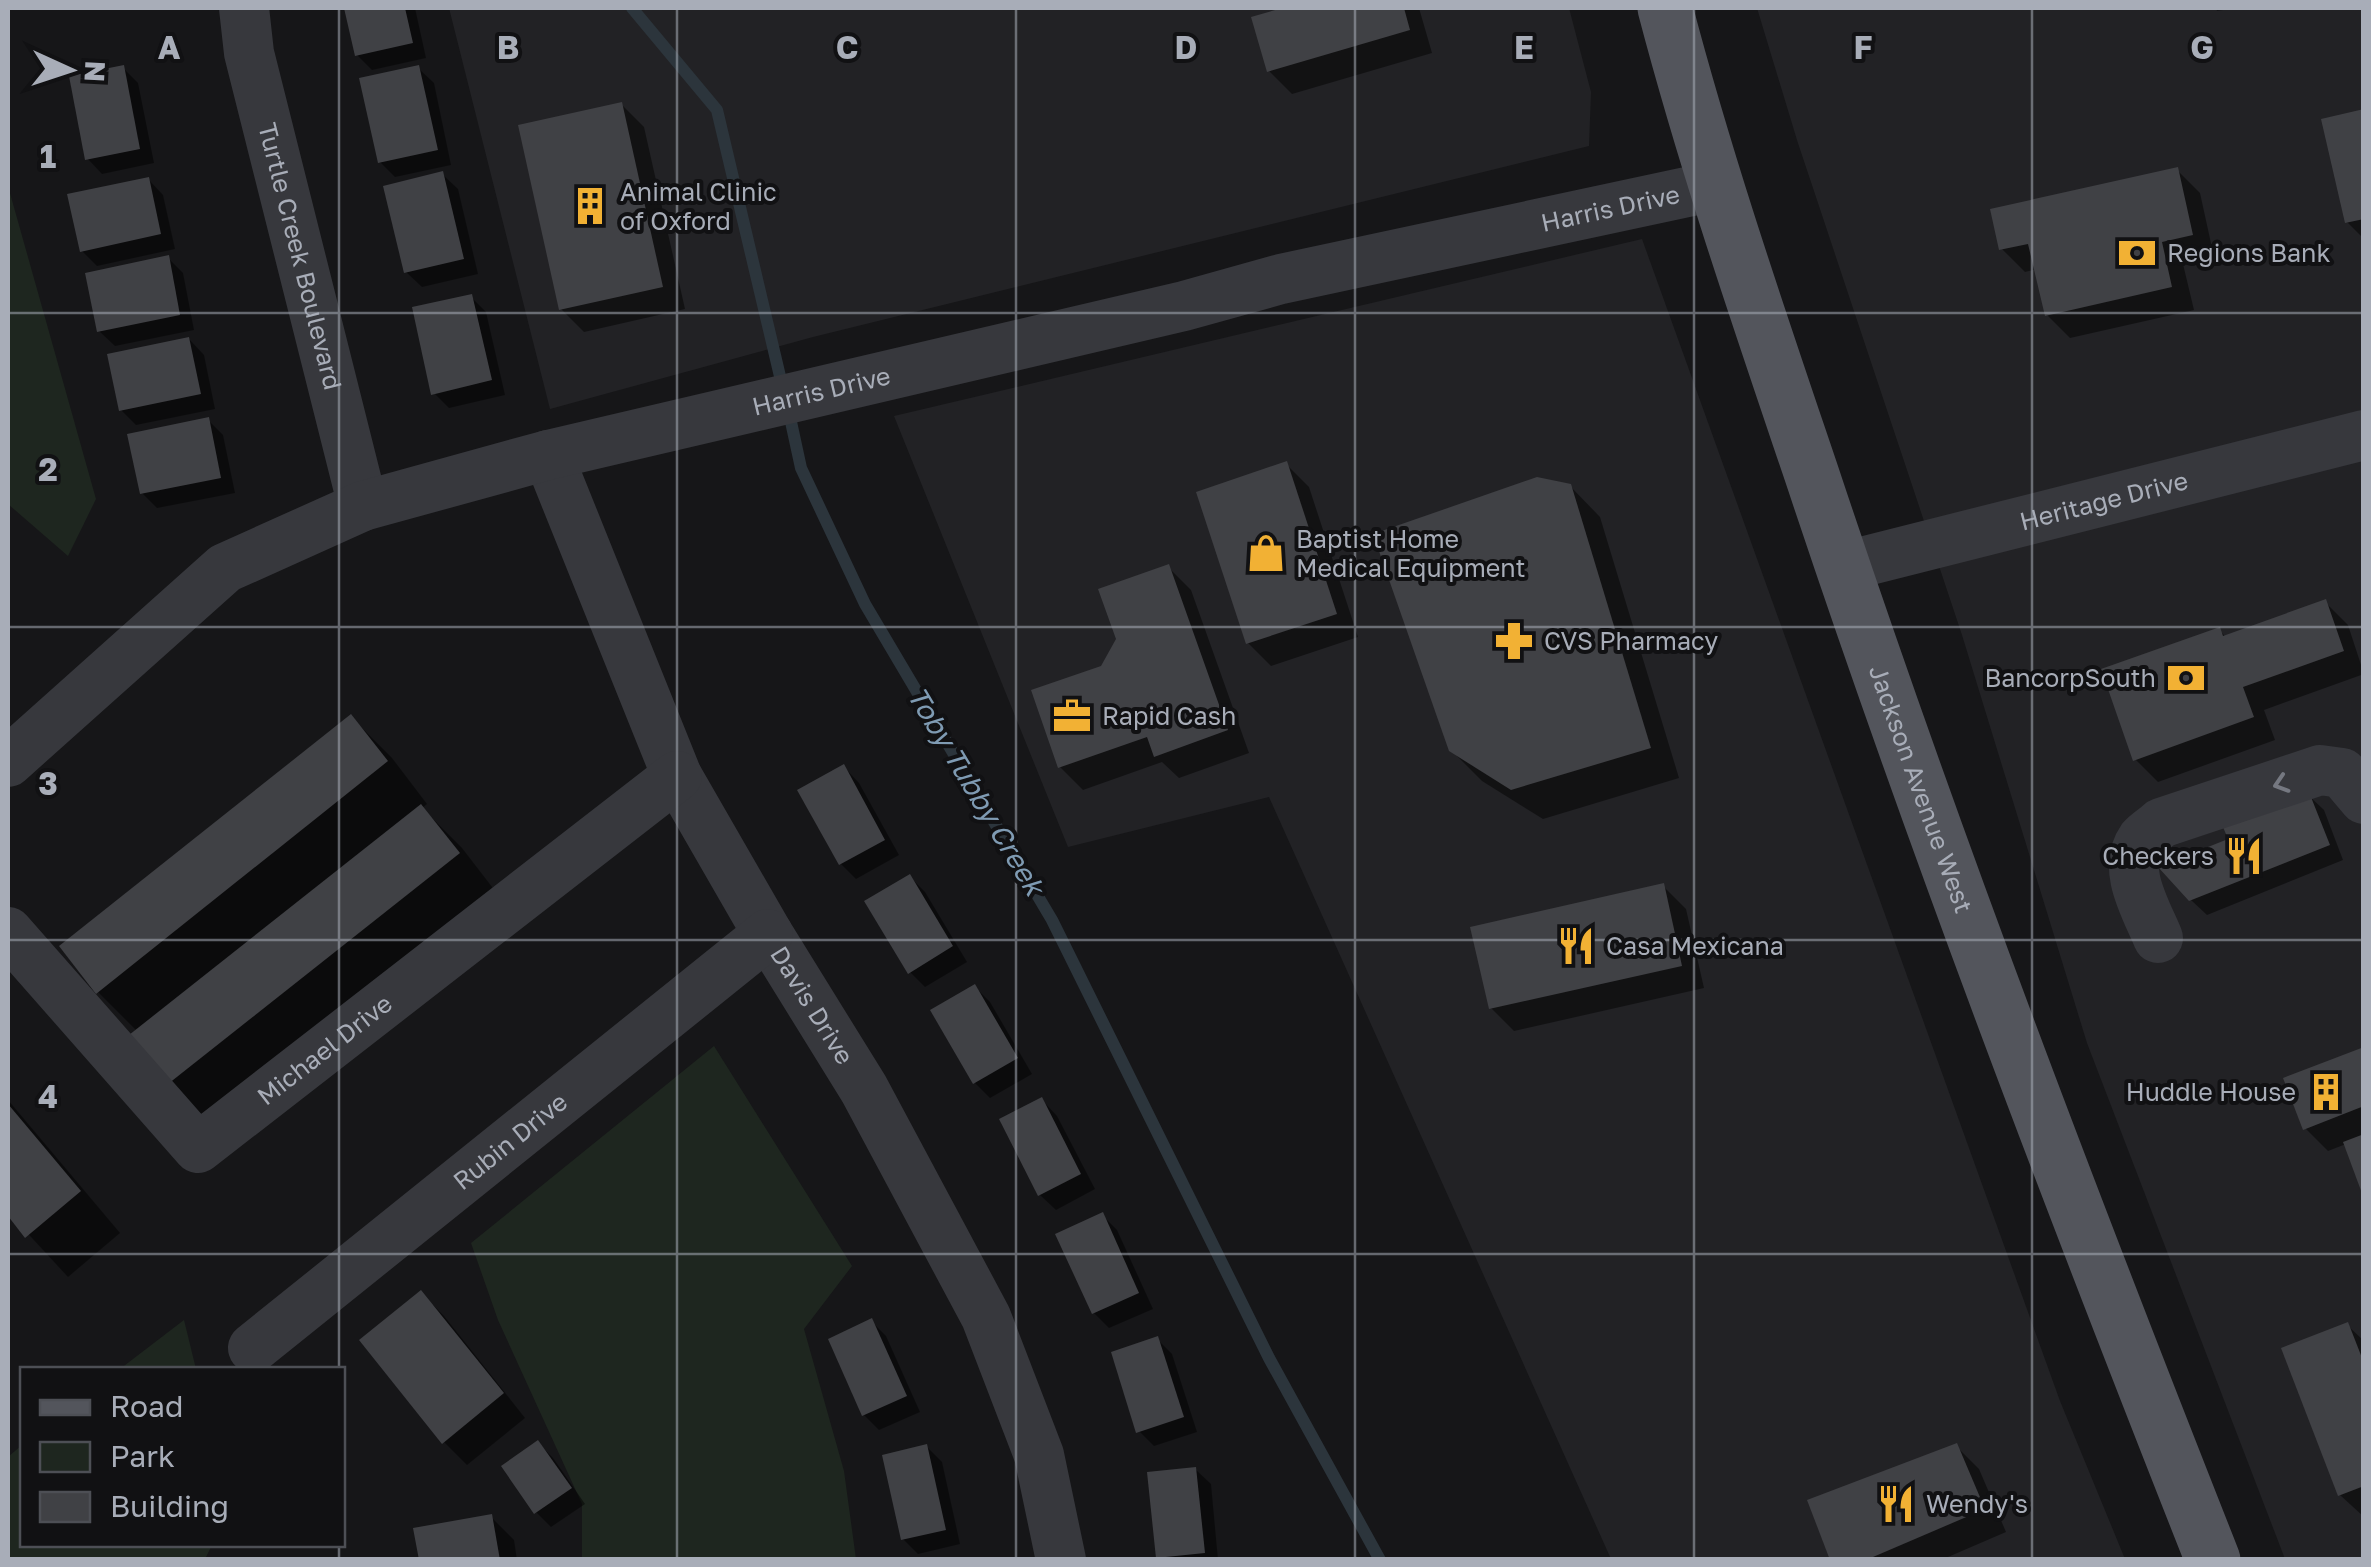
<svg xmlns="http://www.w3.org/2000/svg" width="2371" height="1567" viewBox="0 0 2371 1567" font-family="'Golos Text',sans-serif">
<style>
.built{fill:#222225}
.green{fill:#1e261f}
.shadow{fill:#0007}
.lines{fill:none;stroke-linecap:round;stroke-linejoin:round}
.stream{stroke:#2c353c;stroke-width:12}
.building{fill:#404145}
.minor{stroke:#37383d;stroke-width:50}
.major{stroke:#53555c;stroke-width:55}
.oneway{stroke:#757881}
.grid{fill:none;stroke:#a8adb8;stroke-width:2.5;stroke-opacity:0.55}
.labels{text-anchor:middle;stroke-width:8;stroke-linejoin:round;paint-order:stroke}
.poi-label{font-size:25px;fill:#a8adb8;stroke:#111113;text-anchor:start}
.street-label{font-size:25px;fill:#a8adb8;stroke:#111113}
.water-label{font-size:28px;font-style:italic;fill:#7f9bb3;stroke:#111113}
.grid-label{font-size:32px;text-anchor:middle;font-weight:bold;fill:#a8adb8;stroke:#111113;stroke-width:8;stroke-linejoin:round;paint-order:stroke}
</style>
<rect width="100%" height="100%" fill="#161618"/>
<g class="built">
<polygon points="449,8 1569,8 1591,92 1589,146 813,337 550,409"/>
<polygon points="1757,8 2216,8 2217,11 2235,8 2363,8 2363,1559 2285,1559 2087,1043 1962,635 1797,140"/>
<polygon points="1642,239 2060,1401 2125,1559 1611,1559 1269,797 1068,847 894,416"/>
</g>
<g class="green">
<polygon points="8,186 96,499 68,556 8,504"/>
<polygon points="714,1046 852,1266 804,1329 844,1471 856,1559 582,1559 582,1504 498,1320 471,1243"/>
<polygon points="184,1320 196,1369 120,1369"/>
<polygon points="22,1445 22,1544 212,1545 205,1559 8,1559 8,1457"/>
</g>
<g class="shadow">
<polygon points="346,8 415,8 426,58 372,70 357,55"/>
<polygon points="1291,8 1419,8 1432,53 1292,94 1269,71 1254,19"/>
<polygon points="123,68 138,83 154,163 102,174 87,158"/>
<polygon points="418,68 434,83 451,165 395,177 380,162"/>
<polygon points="621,104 644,127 685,309 584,332 561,309"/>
<polygon points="2364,112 2364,239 2347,222"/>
<polygon points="2177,170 2200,193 2214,257 2183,264 2194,310 2070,338 2047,315 2037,269 2025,272 2002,249"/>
<polygon points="442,174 458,189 478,274 422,287 406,272"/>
<polygon points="148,179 163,195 175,249 97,266 82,251"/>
<polygon points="168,258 183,273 194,330 115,346 99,331"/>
<polygon points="471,297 486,312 505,395 449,408 434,393"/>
<polygon points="189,339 204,355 215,409 136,425 121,410"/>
<polygon points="208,420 223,435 235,493 157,508 142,493"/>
<polygon points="1286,464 1309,487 1358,637 1271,666 1248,643"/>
<polygon points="1570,486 1600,517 1679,778 1543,819 1482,781 1451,750"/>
<polygon points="1168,567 1191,590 1249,753 1179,778 1162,762 1083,790 1060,767 1103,668"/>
<polygon points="2325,602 2348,625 2364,674 2264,710 2275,740 2158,782 2135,759 2219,630 2226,637"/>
<polygon points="351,717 392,758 427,804 422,808 462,848 499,896 211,1124 170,1083 137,1031 98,992"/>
<polygon points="844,767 859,783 899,855 856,879 841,864"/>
<polygon points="2308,795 2324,810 2343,860 2207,915 2191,900"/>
<polygon points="910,877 925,892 967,962 925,987 910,972"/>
<polygon points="1663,886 1686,909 1704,988 1514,1031 1491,1008"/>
<polygon points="975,987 990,1002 1032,1074 990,1098 975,1083"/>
<polygon points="2364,1049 2364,1190 2346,1144 2328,1151 2305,1128"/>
<polygon points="8,1100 120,1233 68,1277 8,1212"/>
<polygon points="1042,1100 1057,1116 1095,1189 1056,1210 1040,1195 1002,1120"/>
<polygon points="1102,1215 1117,1230 1153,1309 1109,1328 1094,1313"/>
<polygon points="421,1293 444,1316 525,1418 467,1465 444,1442"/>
<polygon points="871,1321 886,1336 920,1412 879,1430 864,1415"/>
<polygon points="2347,1325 2364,1341 2364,1517 2340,1495"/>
<polygon points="1157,1339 1172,1354 1197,1432 1154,1446 1139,1431"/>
<polygon points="538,1443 553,1458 585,1504 551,1527 536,1512"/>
<polygon points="1956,1446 1979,1469 2006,1532 1941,1560 1832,1560"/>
<polygon points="927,1447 942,1462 960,1544 918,1554 903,1539"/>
<polygon points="1195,1469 1211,1484 1218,1560 1162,1560 1159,1557"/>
<polygon points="491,1517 514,1540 517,1560 422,1560"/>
</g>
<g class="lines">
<g class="stream">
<polyline points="632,8 717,110 783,389"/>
<polyline points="788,408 801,468 865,604 1052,920 1269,1358 1380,1560"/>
</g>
</g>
<g class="building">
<polygon points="344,8 405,8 413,43 355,56"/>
<polygon points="1282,8 1404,8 1410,30 1267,72 1251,17"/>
<polygon points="124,65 140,149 85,160 69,76"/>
<polygon points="419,65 438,150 378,163 359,78"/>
<polygon points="622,102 663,287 559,310 518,125"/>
<polygon points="2364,109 2364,219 2345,223 2321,119"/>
<polygon points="2178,167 2193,235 2162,242 2172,287 2045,316 2028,244 1999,250 1990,209"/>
<polygon points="443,171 464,259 404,273 383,186"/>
<polygon points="149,177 161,234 80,252 67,194"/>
<polygon points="169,255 180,315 97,332 85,273"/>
<polygon points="472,294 492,380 431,395 412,307"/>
<polygon points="189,337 201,394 119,411 107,354"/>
<polygon points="209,417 221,478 140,494 127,434"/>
<polygon points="1287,461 1337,614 1246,644 1196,492"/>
<polygon points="1537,477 1571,484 1651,748 1511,790 1449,751 1373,534"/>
<polygon points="1169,564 1228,730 1154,757 1147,737 1058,768 1031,690 1101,666 1116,639 1098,589"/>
<polygon points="2326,599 2344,651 2243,687 2254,717 2133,761 2101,669 2220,627 2223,636"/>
<polygon points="351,714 388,761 96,994 59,946"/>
<polygon points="844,764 885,840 839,865 797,790"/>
<polygon points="2309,792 2330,845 2189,901 2158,867 2228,839 2223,827"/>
<polygon points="421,804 460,853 168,1084 129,1035"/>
<polygon points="910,874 953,946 908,974 864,901"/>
<polygon points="1664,883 1682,966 1489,1009 1470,927"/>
<polygon points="975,984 1018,1058 973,1084 930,1010"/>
<polygon points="2364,1047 2364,1106 2303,1130 2283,1078"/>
<polygon points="1042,1097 1081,1174 1038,1196 999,1119"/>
<polygon points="8,1104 81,1191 25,1238 8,1216"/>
<polygon points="2364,1134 2364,1196 2363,1196 2343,1142"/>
<polygon points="1103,1212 1139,1293 1092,1314 1055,1234"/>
<polygon points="421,1290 504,1393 442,1444 359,1340"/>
<polygon points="872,1318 907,1396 862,1416 828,1339"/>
<polygon points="2348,1322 2364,1363 2364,1486 2338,1496 2281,1348"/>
<polygon points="1158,1336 1184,1417 1136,1433 1111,1352"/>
<polygon points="538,1440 572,1488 534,1514 501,1466"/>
<polygon points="1957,1443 1985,1509 1866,1560 1830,1560 1807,1500"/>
<polygon points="927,1444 946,1530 901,1540 882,1455"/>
<polygon points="1196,1467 1205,1553 1156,1558 1147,1472"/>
<polygon points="492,1514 500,1560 419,1560 413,1528"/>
</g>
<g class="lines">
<g class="minor">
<path id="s1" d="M244,8L249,53L363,506"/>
<path id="s2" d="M548,455L677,776L768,934L864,1089L986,1317L1039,1455L1061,1560"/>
<path id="s3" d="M1842,567L2364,435"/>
<path id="s4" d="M8,762L225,568L363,506L548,455L1184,306L1281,279L1715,186"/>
<path id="s5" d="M8,932L198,1148L677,776"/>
<path d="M2158,938C2146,909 2121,869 2142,839C2147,833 2156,828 2161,823L2320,770L2342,773L2364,799"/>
<path id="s6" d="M253,1348L768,934"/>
</g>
<path class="major" id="s7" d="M1665,8C1707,168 1761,324 1814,481C1935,845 2072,1203 2213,1560"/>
</g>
<defs><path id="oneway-chevron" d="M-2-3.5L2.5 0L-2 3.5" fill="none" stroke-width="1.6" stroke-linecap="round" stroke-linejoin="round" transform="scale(2.5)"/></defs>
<use class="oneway" href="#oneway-chevron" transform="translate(2281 784) rotate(162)"/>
<path class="grid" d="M339,8V1370M677,8V1560M1016,8V1560M1355,8V1560M1694,8V1560M2032,8V1560M8,313H2364M8,627H2364M8,940H2364M8,1254H2364M339,1544V1560"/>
<defs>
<g id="building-bare" transform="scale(3)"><path d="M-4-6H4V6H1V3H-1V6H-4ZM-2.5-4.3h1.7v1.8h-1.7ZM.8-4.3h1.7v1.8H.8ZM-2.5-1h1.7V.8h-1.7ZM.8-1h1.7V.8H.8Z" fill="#f2b134" stroke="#111113" stroke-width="2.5" paint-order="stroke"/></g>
<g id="bank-bare" transform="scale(3)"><path d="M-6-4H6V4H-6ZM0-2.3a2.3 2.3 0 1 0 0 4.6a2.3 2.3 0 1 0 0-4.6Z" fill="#f2b134" stroke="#111113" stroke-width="2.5" paint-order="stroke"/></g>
<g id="shop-bare" transform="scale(3)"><path d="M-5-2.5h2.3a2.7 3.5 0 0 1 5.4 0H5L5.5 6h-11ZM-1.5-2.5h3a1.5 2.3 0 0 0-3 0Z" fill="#f2b134" stroke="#111113" stroke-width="2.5" paint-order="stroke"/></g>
<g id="pharmacy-bare" transform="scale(3)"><path d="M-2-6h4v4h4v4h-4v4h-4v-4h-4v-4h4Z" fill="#f2b134" stroke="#111113" stroke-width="2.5" paint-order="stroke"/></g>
<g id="office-bare" transform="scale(3)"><path d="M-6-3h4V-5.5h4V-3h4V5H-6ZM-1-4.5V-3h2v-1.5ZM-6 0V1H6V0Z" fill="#f2b134" stroke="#111113" stroke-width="2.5" paint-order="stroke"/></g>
<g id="restaurant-bare" transform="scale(3)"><path d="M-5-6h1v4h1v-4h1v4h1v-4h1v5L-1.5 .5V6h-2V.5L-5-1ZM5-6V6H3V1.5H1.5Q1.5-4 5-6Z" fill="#f2b134" stroke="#111113" stroke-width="2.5" paint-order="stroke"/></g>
</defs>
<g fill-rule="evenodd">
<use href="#building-bare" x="590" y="206"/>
<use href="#bank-bare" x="2137" y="253"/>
<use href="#shop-bare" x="1266" y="553"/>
<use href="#pharmacy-bare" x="1514" y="641"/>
<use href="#bank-bare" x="2186" y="678"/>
<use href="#office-bare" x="1072" y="716"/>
<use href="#restaurant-bare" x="2244" y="856"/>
<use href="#restaurant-bare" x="1576" y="946"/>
<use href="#building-bare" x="2326" y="1092"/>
<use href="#restaurant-bare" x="1896" y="1504"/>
</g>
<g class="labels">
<g class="poi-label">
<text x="620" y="201">Animal Clinic<tspan x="620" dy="29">of Oxford</tspan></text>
<text x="2167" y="262">Regions Bank</text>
<text x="1296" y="548">Baptist Home<tspan x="1296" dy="29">Medical Equipment</tspan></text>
<text x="1544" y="650">CVS Pharmacy</text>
<text x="2156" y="687" text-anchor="end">BancorpSouth</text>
<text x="1102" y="725">Rapid Cash</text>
<text x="2214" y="865" text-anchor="end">Checkers</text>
<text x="1606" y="955">Casa Mexicana</text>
<text x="2296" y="1101" text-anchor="end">Huddle House</text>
<text x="1926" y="1513">Wendy's</text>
</g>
<g class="street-label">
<text dy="9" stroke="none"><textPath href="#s4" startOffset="1725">Harris Drive</textPath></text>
<text dy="9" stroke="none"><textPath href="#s1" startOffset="255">Turtle Creek Boulevard</textPath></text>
<text dy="9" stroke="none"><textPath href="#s4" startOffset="915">Harris Drive</textPath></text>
<text dy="9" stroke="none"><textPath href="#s3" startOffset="270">Heritage Drive</textPath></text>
<text dy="9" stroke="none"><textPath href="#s7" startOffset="822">Jackson Avenue West</textPath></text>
<text dy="9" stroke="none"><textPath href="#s2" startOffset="612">Davis Drive</textPath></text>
<text dy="9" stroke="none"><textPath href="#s5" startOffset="448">Michael Drive</textPath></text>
<text dy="9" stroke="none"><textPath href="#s6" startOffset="330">Rubin Drive</textPath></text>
</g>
<g class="water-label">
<text transform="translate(976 791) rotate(59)" y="10">Toby Tubby Creek</text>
</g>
</g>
<g class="grid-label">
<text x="169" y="59">A</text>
<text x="508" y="59">B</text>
<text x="847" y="59">C</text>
<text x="1186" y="59">D</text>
<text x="1524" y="59">E</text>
<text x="1863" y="59">F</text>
<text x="2202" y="59">G</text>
<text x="48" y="168">1</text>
<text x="48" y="481">2</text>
<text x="48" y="795">3</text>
<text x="48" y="1108">4</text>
</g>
<rect width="2371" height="1567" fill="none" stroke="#a8adb8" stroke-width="20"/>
<rect x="20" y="1367" width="325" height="180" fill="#111113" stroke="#4d4f55" stroke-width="2.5"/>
<rect x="40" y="1400" width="50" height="15" fill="#53555c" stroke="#4d4f55" stroke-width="2.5"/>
<text x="110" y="1417" font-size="30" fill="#a8adb8">Road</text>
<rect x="40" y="1442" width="50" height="30" fill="#1e261f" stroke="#4d4f55" stroke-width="2.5"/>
<text x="110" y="1467" font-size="30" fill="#a8adb8">Park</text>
<rect x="40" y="1492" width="50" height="30" fill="#404145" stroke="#4d4f55" stroke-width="2.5"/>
<text x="110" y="1517" font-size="30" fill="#a8adb8">Building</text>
<g transform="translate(70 70) rotate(93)" stroke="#111113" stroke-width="8" paint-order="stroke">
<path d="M0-8L18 38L0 25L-18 38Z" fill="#a8adb8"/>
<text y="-15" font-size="28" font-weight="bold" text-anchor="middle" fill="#a8adb8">N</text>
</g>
</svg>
